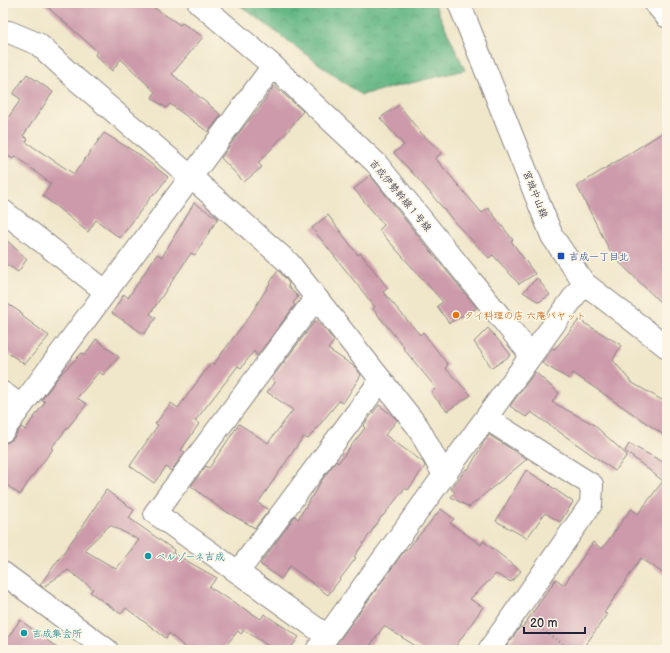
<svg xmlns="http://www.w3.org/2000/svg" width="670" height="653" viewBox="0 0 670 653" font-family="'Balsamiq Sans','Klee One',sans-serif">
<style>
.forest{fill:url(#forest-crowns);stroke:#446c60}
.building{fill:#cc9aaa;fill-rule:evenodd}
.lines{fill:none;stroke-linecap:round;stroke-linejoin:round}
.minor-casing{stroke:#898482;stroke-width:24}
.path{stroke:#898482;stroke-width:2.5;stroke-dasharray:1 3;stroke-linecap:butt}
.minor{stroke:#fff;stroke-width:22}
.transit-dot{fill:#1a4fb4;stroke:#fcf5e5;stroke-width:1.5}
.food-dot{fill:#e8710a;stroke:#fcf5e5;stroke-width:1.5}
.culture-dot{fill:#0f9aa8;stroke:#fcf5e5;stroke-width:1.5}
.labels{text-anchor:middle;stroke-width:3;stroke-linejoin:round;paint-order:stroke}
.street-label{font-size:10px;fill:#22223b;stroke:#fcf5e5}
.transit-label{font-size:10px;fill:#164399;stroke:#fcf5e5;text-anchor:start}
.food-label{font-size:10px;fill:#c56008;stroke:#fcf5e5;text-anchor:start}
.culture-label{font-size:10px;fill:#0d838f;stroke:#fcf5e5;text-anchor:start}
</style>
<defs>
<pattern id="forest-crowns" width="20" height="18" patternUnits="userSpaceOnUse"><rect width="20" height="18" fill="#65b784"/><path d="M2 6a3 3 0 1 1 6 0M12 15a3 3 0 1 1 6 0" fill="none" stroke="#53946d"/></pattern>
</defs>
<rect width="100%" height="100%" fill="#fcf5e5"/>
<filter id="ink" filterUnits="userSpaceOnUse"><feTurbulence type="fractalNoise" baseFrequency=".025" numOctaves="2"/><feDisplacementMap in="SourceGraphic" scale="8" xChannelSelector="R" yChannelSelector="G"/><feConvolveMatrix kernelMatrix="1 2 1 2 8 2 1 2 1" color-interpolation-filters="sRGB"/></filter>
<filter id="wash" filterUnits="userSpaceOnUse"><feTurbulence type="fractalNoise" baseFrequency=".012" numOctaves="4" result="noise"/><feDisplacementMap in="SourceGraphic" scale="16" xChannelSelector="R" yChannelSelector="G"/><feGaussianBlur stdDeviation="0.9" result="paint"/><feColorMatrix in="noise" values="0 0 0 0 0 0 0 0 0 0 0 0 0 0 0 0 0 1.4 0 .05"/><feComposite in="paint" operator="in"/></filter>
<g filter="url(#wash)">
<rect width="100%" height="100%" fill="#f0e7ca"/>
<polygon class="forest" points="237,3 434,3 465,70 361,95"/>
<g id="blocks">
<g class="building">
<polygon points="43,3 147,3 180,25 182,23 203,37 172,74 221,115 208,132 170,104 166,108 152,98 155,92 121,59 112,71 95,55 97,51"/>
<polygon points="27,74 53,92 23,136 28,139 26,142 74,174 104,133 138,154 168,177 155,194 154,193 120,238 96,220 88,232 43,196 51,184 16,156 13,159 3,153 3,125 21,99 13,94"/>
<polygon points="274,86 287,97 303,111 287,132 258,163 262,167 244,182 221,158 244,126 258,110"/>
<polygon points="399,105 419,131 442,153 435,158 482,213 488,208 513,240 511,241 535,274 519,284 493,255 489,258 458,226 420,181 394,153 404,145 380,118"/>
<polygon points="667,130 667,309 612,255 577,186"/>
<polygon points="370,175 418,236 477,308 449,323 437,306 443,302 379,230 384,225 354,189"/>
<polygon points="194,203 218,218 195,255 191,253 150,314 156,318 144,334 112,313 124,294 128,298 157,254 162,257"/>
<polygon points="328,215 358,255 360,253 388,288 383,292 420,335 423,332 448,365 445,368 471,395 447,411 431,393 436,388 403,348 404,347 373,309 375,307 312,228"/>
<polygon points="3,237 27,259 18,272 3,262"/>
<polygon points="278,270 289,283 288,286 298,297 293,303 295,305 257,356 254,351 241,368 238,366 195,421 199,424 181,450 185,452 171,471 166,467 154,483 130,466 158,425 155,424 171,403 178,408 211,363 214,364 251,314"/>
<polygon points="537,278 550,295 539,302 523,292"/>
<polygon points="3,301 23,314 22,316 49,336 25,364 3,350"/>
<polygon points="579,320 621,345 613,360 631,382 667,403 667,437 573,373 569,379 542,363 553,348 555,349"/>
<polygon points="315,321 325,329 334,341 328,349 355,367 361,375 343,403 339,401 308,439 303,437 258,503 269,510 255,528 220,508 191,486 206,466 209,468 239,424 268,443 293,410 267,392 275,383 272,378"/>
<polygon points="488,328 511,355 492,368 474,342"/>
<polygon points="96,339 119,357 103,375 99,372 77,398 87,404 51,448 53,449 31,478 20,495 3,482 3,447 5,443 8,442 13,439 21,427 25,430 45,402 42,399 59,376 82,353 85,355"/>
<polygon points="535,372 559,393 552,402 593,424 627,455 615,471 531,412 526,417 510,406"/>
<polygon points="379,405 392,415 397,420 385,435 423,462 425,466 408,490 405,488 383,516 382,516 354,557 356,558 328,595 290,566 281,579 260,564 295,516 298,519 324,477 336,461 338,463 365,428 363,426"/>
<polygon points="489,435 527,459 469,507 451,497 455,492 451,489 466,469 468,470 484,442"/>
<polygon points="629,444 667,464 667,576 641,558 604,613 607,614 582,650 504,650 520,627 522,628 556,579 564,585 593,542 602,549 631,509 638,514 663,481 625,451"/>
<polygon points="526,470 550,485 549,485 573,502 560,522 545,513 527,538 496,521"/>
<path d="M106,490L134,510L129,518L174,550L173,553L217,578L209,587L261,619L264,614L299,637L289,650H275L244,630L241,634L238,631L222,650H188L169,633L166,638L126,608L121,614L90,592L93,589L68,570L43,587L40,585L82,527ZM110,525L139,540L116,569L84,550Z"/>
<polygon points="441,509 454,519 450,523 481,545 483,541 521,571 511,582 496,574 470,599 483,607 453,650 422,650 384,626 367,650 332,650 405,550 406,551"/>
<polygon points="20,620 60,650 3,650 3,645"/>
</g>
</g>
</g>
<g filter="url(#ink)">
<use href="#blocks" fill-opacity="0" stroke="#898482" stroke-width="1"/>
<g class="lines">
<g class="minor-casing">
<g id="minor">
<polyline points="199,3 273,66 376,163 531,355"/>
<polyline points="459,3 552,236 584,283 667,347"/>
<polyline points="655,3 666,16 667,16"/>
<polyline points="3,32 9,32 38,44 77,80 191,177 289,263 418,427 444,475"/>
<polyline points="3,211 105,291"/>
<polyline points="316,298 155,513 327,636"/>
<polyline points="3,393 21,406"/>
<polyline points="486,418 592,485 591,504 489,650"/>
<path d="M3,431C92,309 183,188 273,66"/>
<polyline points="238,572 381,380"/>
<polyline points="3,573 107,650"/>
<polyline points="317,650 584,283"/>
</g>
</g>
<polyline class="path" points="533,623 571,650"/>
<use href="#minor" class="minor"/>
</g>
</g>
<rect class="transit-dot" x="557" y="252" width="8" height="8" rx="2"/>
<circle class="food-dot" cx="456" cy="315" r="4"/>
<g class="culture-dot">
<circle cx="148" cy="556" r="4"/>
<circle cx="24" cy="633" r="4"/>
</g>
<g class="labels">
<g class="street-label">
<text transform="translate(536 194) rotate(68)" y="4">宮城中山線</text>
<text transform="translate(401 195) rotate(50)" y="4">吉成伊勢幹線１号線</text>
</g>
<g class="transit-label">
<text x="569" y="260">吉成一丁目北</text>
</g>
<g class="food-label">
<text x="464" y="319">タイ料理の店 六庵パヤット</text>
</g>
<g class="culture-label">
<text x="156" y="560">ベルゾーネ吉成</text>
<text x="32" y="637">吉成集会所</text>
</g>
</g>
<rect width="670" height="653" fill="none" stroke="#fcf5e5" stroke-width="16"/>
<path d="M524 627v6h61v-6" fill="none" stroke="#22223b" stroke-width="2"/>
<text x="530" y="627" font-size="12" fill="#22223b" stroke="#fcf5e5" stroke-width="3" paint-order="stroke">20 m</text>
</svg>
